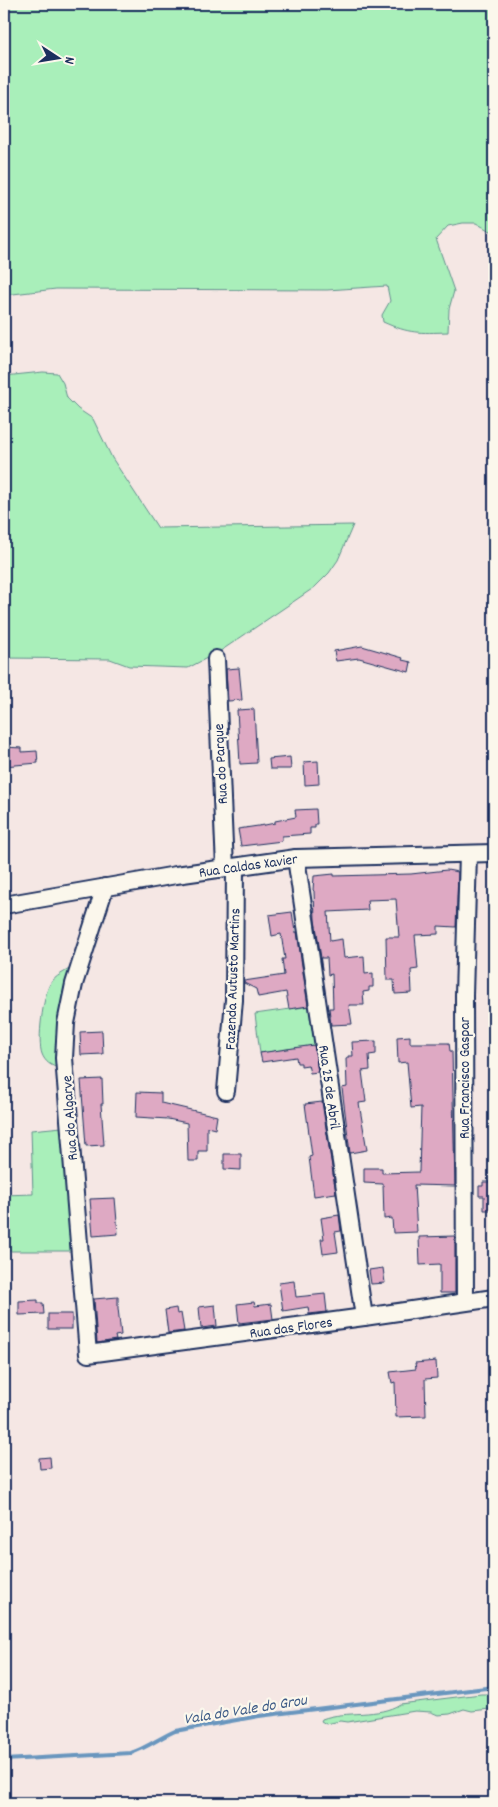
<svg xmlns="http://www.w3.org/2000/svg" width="498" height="1807" viewBox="0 0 498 1807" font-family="Dekko,sans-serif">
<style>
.green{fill:#a9efba;stroke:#628f8c}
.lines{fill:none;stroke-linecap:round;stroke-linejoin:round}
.stream{stroke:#6996be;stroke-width:4}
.building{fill:#dea9c3;stroke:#1b2f5e}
.minor-casing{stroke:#1b2f5e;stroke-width:20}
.minor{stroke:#fbf7ec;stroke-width:16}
.labels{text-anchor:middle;stroke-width:4.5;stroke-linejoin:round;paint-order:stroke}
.street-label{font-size:15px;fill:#1b2f5e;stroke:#fbf7ec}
.water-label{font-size:16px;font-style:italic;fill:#3c5a86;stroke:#fbf7ec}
</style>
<rect width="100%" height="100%" fill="#f5e7e4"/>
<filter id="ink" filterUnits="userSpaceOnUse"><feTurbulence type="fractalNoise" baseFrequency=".02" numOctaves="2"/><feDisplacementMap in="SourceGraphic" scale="10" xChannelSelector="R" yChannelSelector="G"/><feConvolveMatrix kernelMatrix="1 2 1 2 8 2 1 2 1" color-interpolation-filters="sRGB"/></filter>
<g filter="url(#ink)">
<g class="green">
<path d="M4,4H494V229L490,231L476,223H463L448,226L436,239L454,291L449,309L448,332C419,333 410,334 383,322L382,315L390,301L387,286L327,290L56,289L4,295Z"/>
<polygon points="43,372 57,373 63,383 67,398 78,409 93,419 112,458 158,528 353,525 338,560 329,573 315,587 222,650 188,668 129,666 110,659 4,658 4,376"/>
<path d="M72,967L59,1068C51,1066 45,1062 42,1054C37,1041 43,996 50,984C56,975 64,973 72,967Z"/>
<polygon points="311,1006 317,1045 260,1053 255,1014"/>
<polygon points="62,1127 75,1251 4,1251 4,1195 33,1194 31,1130"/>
<path d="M481,1694H494V1707L490,1709L472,1711L464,1709L450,1714L438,1715L431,1712L415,1711L347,1722L340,1721L326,1724L321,1721L322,1719C346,1710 379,1718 400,1704Z"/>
</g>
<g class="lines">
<path class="stream" d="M4,1760L131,1753C147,1748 159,1738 175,1731L259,1716L494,1687"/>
</g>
<g class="building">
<polygon points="362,646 403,658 402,660 411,662 409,672 359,658 336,661 334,651"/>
<polygon points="239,668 242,700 228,701 226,669"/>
<polygon points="254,709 257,763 240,764 237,710"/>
<polygon points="4,747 22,748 22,752 37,751 38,763 4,766"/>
<polygon points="290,757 291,769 270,769 269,759"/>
<polygon points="318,761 319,784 305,785 304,762"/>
<polygon points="316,809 317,824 315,824 315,828 310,828 310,834 282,836 282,841 241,846 238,829 265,825 275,823 275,821 296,817 295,810"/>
<polygon points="447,870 458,872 456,927 438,926 438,934 415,935 418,969 411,970 412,993 395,994 394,980 387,980 386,937 399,937 396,899 367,900 368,910 328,912 330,941 342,939 344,958 364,956 365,974 373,973 373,987 369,987 369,991 363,992 364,1005 349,1005 352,1024 331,1025 329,1008 333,1008 332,974 328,975 327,958 321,958 315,920 314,891 313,890 314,876 334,874 334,876 411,874"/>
<polygon points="292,912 295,932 297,932 308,1006 289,1009 286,992 258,997 256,989 244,983 244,981 284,975 282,959 285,959 281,934 272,936 269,915"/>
<polygon points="102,1031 103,1054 81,1055 80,1032"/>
<polygon points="410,1036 410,1043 449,1043 450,1051 452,1051 455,1186 414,1185 417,1232 393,1233 392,1218 384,1219 383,1184 364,1183 364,1168 382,1168 382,1173 419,1172 421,1107 411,1108 407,1062 398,1063 397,1037"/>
<polygon points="376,1041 376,1054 369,1055 370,1070 362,1071 366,1102 359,1103 367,1150 350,1153 342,1088 347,1087 346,1059 348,1058 348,1056 353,1056 352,1042"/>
<polygon points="314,1045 318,1072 310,1073 308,1065 301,1066 301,1063 297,1063 296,1057 262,1062 260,1053"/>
<polygon points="102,1079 103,1104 101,1104 104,1145 86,1146 81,1080"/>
<polygon points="137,1092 161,1093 161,1103 217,1116 215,1129 207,1127 207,1151 198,1151 198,1161 188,1161 187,1123 168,1119 136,1117"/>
<polygon points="322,1102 336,1193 314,1196 309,1157 312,1156 305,1104"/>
<polygon points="224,1154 241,1154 241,1170 224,1169"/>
<polygon points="483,1182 494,1182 494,1210 484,1210 484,1196 479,1196 479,1186 483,1186"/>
<polygon points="115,1198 118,1234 93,1236 90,1199"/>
<polygon points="339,1215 341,1231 335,1232 338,1252 323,1254 321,1239 324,1239 321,1218"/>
<polygon points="455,1236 455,1293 440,1293 440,1264 420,1265 419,1237"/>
<polygon points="383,1268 385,1283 371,1284 369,1270"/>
<polygon points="294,1281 296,1297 325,1294 327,1312 309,1314 308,1307 283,1311 279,1283"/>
<polygon points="118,1297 118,1308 121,1335 115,1336 116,1340 97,1343 94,1299"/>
<polygon points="38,1300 38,1303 43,1303 44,1314 19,1315 19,1301"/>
<polygon points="254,1302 255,1306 271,1304 273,1319 239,1323 237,1304"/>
<polygon points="215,1305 217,1326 201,1328 199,1307"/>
<polygon points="176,1308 177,1314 181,1313 184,1331 168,1333 165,1310"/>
<rect x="48" y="1314" width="24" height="15"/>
<polygon points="436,1361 437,1378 425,1379 426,1416 396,1417 395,1382 392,1383 390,1372 416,1369 415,1363"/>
<polygon points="50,1457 51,1468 40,1469 39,1458"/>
</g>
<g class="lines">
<g class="minor-casing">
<g id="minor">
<polyline points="216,659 225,868"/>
<polyline points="296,858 364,1317"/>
<polyline points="105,887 74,984 66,1023 64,1058 88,1354 364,1317 494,1298"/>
<polyline points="4,905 176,875 296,858 494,853"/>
<polyline points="226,1091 234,1000 235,867"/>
<polyline points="465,1302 464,995 468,854"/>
</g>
</g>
<use href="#minor" class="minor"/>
</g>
</g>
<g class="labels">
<g class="street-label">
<text transform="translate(220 764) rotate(-93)" y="5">Rua do Parque</text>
<text transform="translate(248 865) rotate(-8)" y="5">Rua Caldas Xavier</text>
<text transform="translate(232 979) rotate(-88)" y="5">Fazenda Autusto Martins</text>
<text transform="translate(464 1078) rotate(-90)" y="5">Rua Francisco Gaspar</text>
<text transform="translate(330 1087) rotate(82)" y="5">Rua 25 de Abril</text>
<text transform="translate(69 1118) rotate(-94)" y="5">Rua do Algarve</text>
<text transform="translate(291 1327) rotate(-8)" y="5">Rua das Flores</text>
</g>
<g class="water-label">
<text transform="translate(245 1708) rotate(-9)" y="6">Vala do Vale do Grou</text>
</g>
</g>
<rect width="498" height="1807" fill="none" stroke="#fbf7ec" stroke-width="20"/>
<rect x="10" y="10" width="478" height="1787" fill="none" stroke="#1b2f5e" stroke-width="2" filter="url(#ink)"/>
<g transform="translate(58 58) rotate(102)" stroke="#fbf7ec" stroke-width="4" paint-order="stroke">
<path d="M0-4L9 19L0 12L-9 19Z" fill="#1b2f5e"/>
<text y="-8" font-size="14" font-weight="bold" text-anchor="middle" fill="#1b2f5e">N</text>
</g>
</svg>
